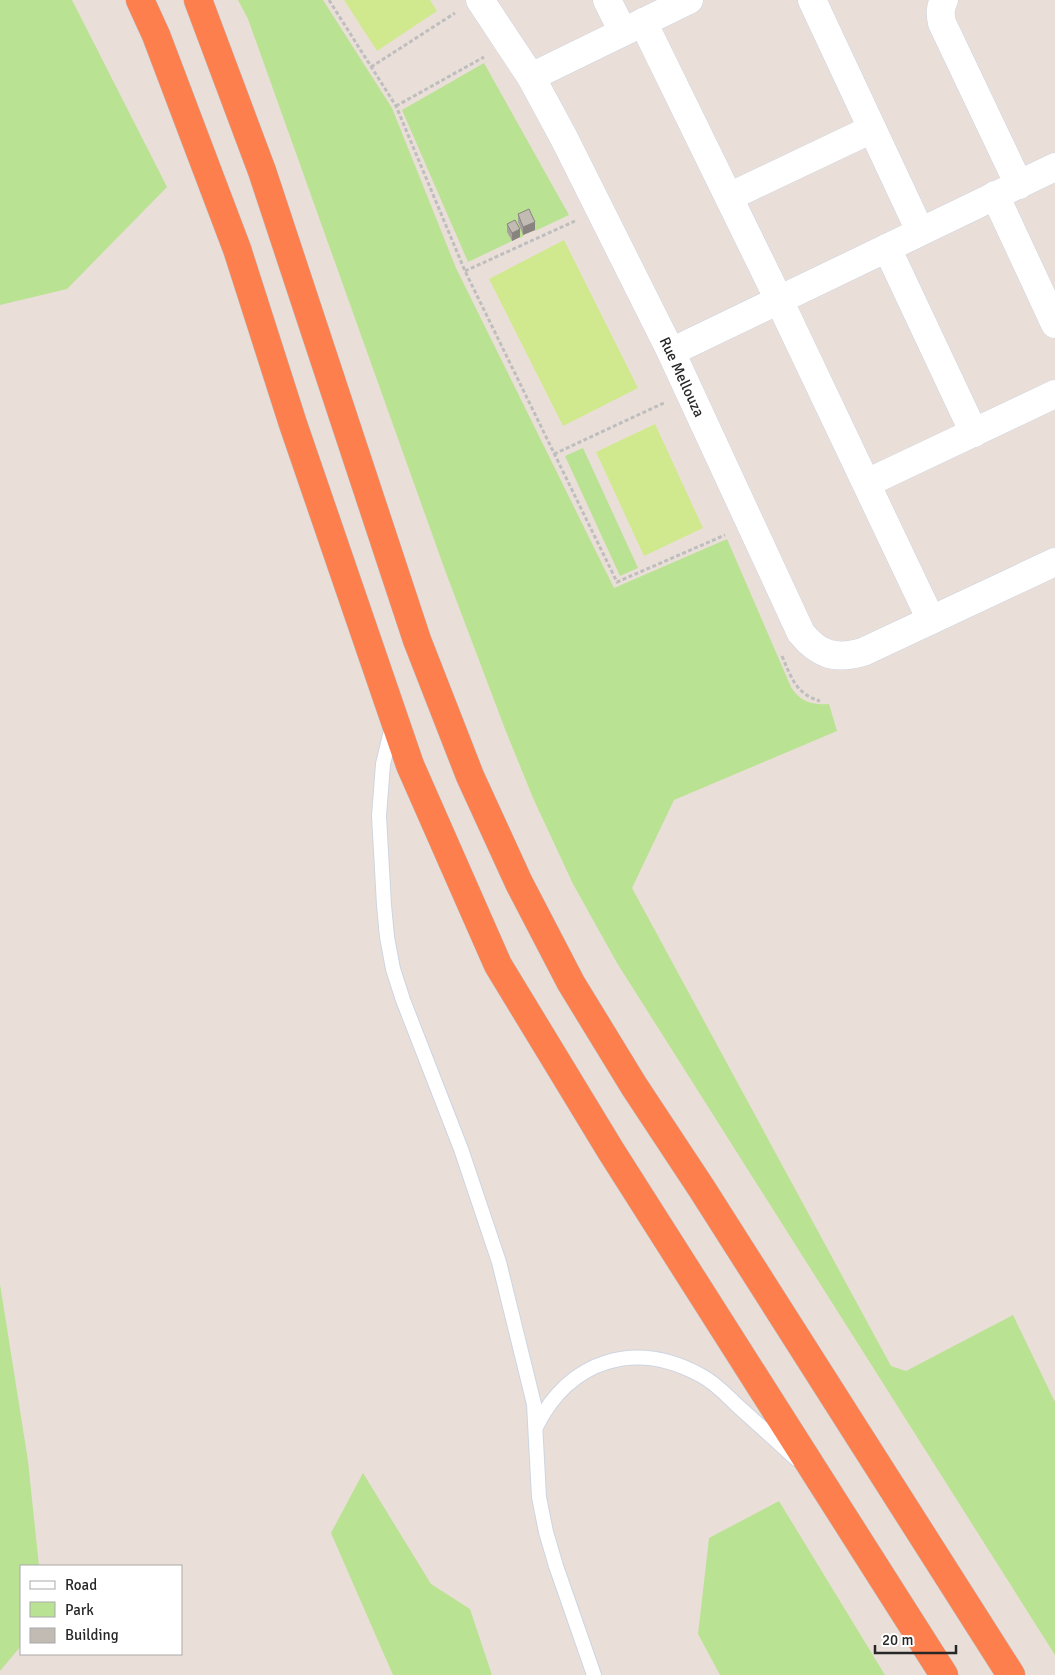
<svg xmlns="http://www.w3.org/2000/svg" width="1055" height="1675" viewBox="0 0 1055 1675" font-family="Signika,sans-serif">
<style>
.green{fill:#bae293}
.pitch{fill:#d1e98e}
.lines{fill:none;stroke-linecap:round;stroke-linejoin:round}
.lane-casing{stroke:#cdd4e1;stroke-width:16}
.street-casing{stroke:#cdd4e1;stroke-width:29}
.highway-casing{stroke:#bebebe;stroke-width:29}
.path{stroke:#bebebe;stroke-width:3;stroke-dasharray:4 2.5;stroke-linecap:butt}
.lane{stroke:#fff;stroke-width:14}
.street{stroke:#fff;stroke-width:28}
.highway{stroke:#fe7f4e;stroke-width:28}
.wall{fill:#a7a19b}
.shaded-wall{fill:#88837e}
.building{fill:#c2bbb4;stroke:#88837e}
.labels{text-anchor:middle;stroke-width:5;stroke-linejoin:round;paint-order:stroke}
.street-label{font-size:15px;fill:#272727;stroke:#fff}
</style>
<rect width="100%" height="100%" fill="#eadfd8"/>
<g class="green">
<polygon points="0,0 72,0 167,187 67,289 0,305"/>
<path d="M238,0H323L392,108L456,268L614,588L727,539L791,687C800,702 812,705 829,704L837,731L674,800L632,888L891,1366L906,1371L1013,1315L1055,1402V1655L617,963L573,884L533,798L505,729L446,573L248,19Z"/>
<polygon points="484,63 569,215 535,231 529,217 518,222 524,236 520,238 515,228 507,232 512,241 468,262 402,110"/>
<polygon points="583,448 638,568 620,576 565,456"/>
<polygon points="0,1284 28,1461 39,1566 21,1566 21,1646 0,1671"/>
<polygon points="363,1473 431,1584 470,1609 492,1675 393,1675 331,1533"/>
<polygon points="779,1501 885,1675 720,1675 698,1634 709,1538"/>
</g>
<g class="pitch">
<polygon points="344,0 430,0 437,11 377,51"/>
<polygon points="564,240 638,388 563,426 489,279"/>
<polygon points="655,424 703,528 644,556 596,452"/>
</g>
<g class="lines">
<g class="lane-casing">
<g id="lane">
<polyline points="392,727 383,764 379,816 384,905 387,937 393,969 403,1000 461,1149 499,1262 534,1404 539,1497 546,1532 556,1566 594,1675"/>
<path d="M536,1427C570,1359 636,1339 702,1376C717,1384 728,1397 740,1408C759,1425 778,1442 796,1459"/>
</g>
</g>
<g class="street-casing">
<g id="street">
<path d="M480,0L531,77L564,138L671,352L801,633C819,655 835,660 863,652L1055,562"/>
<polyline points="607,0 623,32"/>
<polyline points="812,0 920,231"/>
<path d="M944,0C940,8 940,14 942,23L1019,185"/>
<polyline points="643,22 779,300 931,620"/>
<polyline points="531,77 689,0"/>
<polyline points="995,195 1055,324"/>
<polyline points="729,197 872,129"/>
<polyline points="887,248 974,433"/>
<polyline points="671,352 1055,167"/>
<polyline points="867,483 1055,394"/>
</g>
</g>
<g class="highway-casing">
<g id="highway">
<polyline points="140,0 156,35 237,249 293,424 410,765 498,965 611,1151 944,1675"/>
<polyline points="198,0 262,171 417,640 470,776 519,883 571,983 634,1086 702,1189 1011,1675"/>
</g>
</g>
<g class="path">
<polyline points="329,0 396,106 465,271 617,582 725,535"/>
<polyline points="371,67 455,13"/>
<polyline points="396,106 484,57"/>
<polyline points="465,271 575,221"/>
<polyline points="554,454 666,402"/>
<path d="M782,656C791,677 796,694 820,701"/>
</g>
<use href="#lane" class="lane"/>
<use href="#street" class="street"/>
<use href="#highway" class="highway"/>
</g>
<g class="wall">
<polygon points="518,214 535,230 523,235 518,222"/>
<polygon points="507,224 520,237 512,241 507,232"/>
</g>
<g class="shaded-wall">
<polygon points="535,222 535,230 523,235 523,227"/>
<polygon points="520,229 520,237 512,241 512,233"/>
</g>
<g class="building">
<polygon points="529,209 535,222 523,227 518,214"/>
<polygon points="515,220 520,229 512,233 507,224"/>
</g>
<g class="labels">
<g class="street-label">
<text transform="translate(682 377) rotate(65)" y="5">Rue Mellouza</text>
</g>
</g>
<rect x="20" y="1565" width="162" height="90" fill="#ffffff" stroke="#a9a9a9"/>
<rect x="30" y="1581" width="25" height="8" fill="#ffffff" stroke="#a9a9a9"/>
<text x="65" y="1590" font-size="15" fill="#272727">Road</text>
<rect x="30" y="1602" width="25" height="15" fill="#bae293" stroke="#a9a9a9"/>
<text x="65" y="1615" font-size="15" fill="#272727">Park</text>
<rect x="30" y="1628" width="25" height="15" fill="#c2bbb4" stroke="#a9a9a9"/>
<text x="65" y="1640" font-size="15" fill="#272727">Building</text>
<path d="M875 1645v8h81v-8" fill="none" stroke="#272727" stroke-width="2.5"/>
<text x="882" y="1645" font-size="15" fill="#272727" stroke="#ffffff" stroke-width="4" paint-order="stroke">20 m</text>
</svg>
